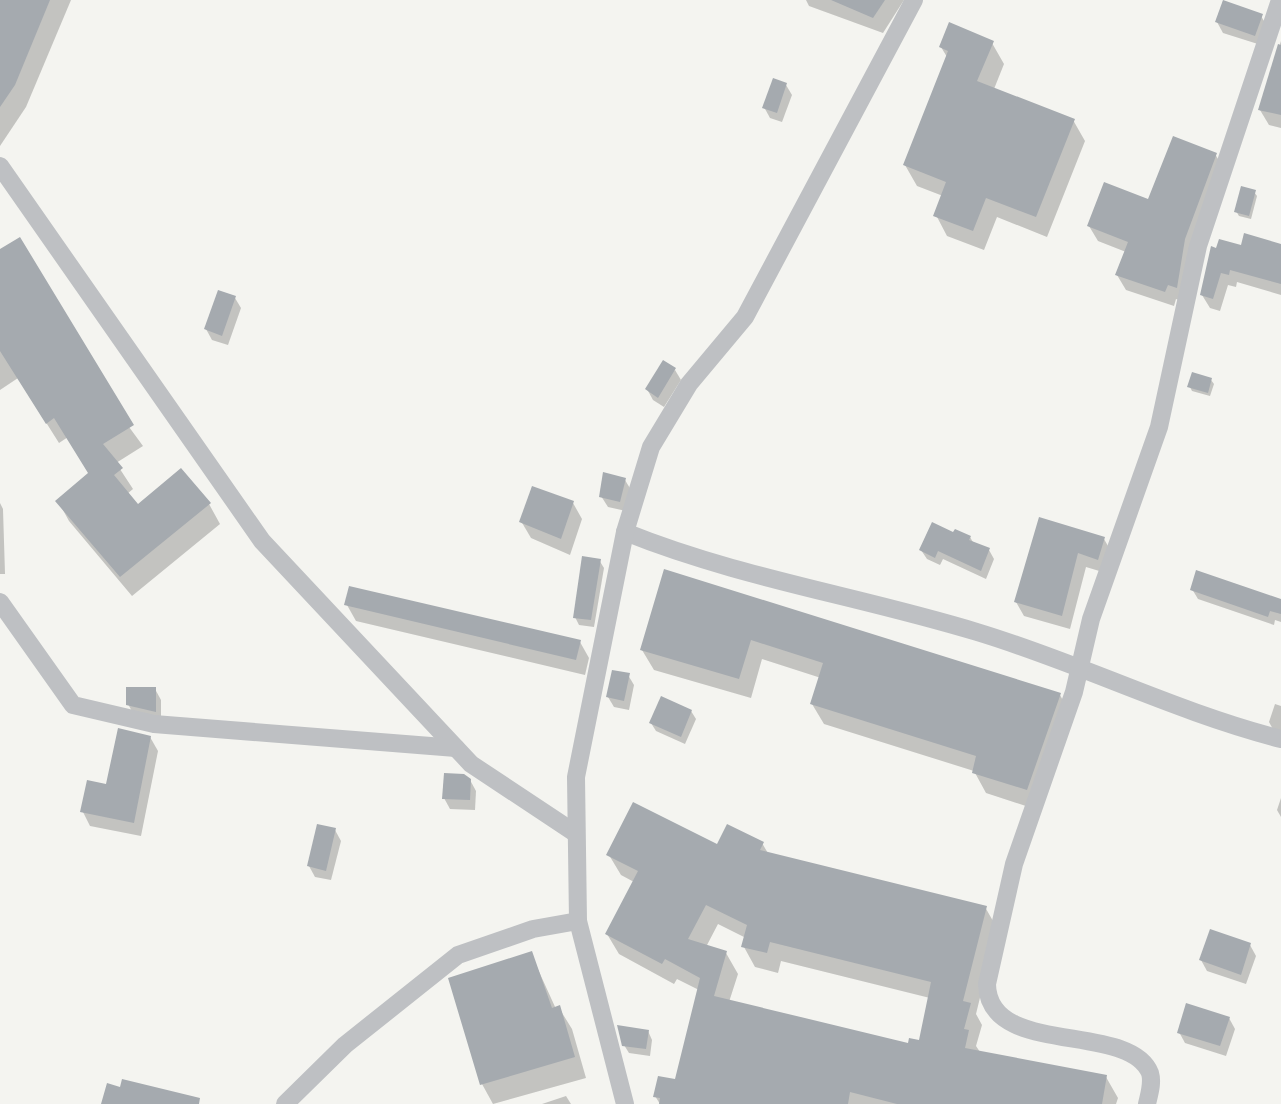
<svg xmlns="http://www.w3.org/2000/svg" width="1281" height="1104" viewBox="0 0 1281 1104" font-family="'Asap Condensed',sans-serif">
<style>
.shadow{fill:#0003;fill-rule:evenodd}
.building{fill:#a5aaaf;fill-rule:evenodd}
.lines{fill:none;stroke-linecap:round;stroke-linejoin:round}
.street{stroke:#bec0c3;stroke-width:18}
</style>
<rect width="100%" height="100%" fill="#f4f4f0"/>
<g class="shadow">
<polygon points="0,0 71,0 26,107 0,146"/>
<polygon points="806,0 904,0 883,33 809,6"/>
<polygon points="1261,16 1267,26 1261,45 1223,33 1217,22"/>
<polygon points="1281,41 1281,128 1269,125 1260,110"/>
<polygon points="992,43 1004,64 994,89 1073,120 1085,141 1047,237 997,217 984,250 947,236 936,215 943,196 917,186 905,165 947,57 941,47"/>
<polygon points="786,85 792,95 782,122 770,118 764,107"/>
<polygon points="1215,154 1224,169 1185,302 1176,299 1174,306 1126,290 1117,275 1126,252 1098,241 1089,226 1149,201"/>
<polygon points="1254,192 1257,196 1251,219 1239,216 1236,211"/>
<polygon points="1281,246 1281,295 1237,282 1236,287 1228,285 1220,311 1210,308 1202,295 1242,248"/>
<polygon points="0,251 143,446 116,463 133,489 127,494 138,507 209,504 220,524 132,596 69,521 58,501 90,474 68,437 59,443 18,378 0,390"/>
<polygon points="235,298 241,308 228,345 212,340 206,329"/>
<polygon points="675,370 681,380 664,407 653,400 647,389"/>
<polygon points="1211,380 1214,384 1210,396 1192,391 1190,387"/>
<polygon points="625,480 631,490 626,511 608,507 601,496"/>
<polygon points="0,503 3,509 5,574 0,574"/>
<polygon points="573,503 582,519 570,555 531,538 521,521"/>
<polygon points="1041,519 1104,539 1112,553 1106,573 1086,567 1070,629 1024,616 1016,602"/>
<polygon points="954,535 970,537 974,544 989,550 994,559 986,579 943,559 940,565 927,559 921,550"/>
<polygon points="599,560 604,568 594,627 579,625 575,617"/>
<polygon points="665,572 1060,695 1071,715 1038,810 986,793 974,771 824,724 812,704 821,678 762,659 751,698 654,670 642,650"/>
<polygon points="1192,589 1281,600 1281,622 1275,620 1274,625 1198,599"/>
<polygon points="347,605 580,642 589,658 585,675 356,621"/>
<polygon points="628,675 634,685 629,710 614,707 608,697"/>
<polygon points="155,689 161,700 161,722 134,715 128,704"/>
<polygon points="1275,704 1281,706 1281,734 1275,733 1269,722"/>
<polygon points="691,711 696,719 685,744 656,731 651,723"/>
<polygon points="150,737 158,751 141,836 90,826 83,812"/>
<polygon points="470,780 476,791 475,810 450,809 444,798"/>
<polygon points="1281,798 1281,817 1277,810"/>
<polygon points="335,830 341,841 331,880 315,877 309,866"/>
<path d="M762,843L769,855L985,907L997,928L976,1014L982,1025L976,1046L980,1052L1106,1077L1118,1098L1116,1104H660L655,1096L676,1082L699,990L677,979L674,984L619,954L607,934L634,882L621,875L609,855ZM718,924L746,938L744,947L755,967L778,973L781,961L930,998L921,1042L910,1046L729,1002L738,974L726,953L706,947Z"/>
<polygon points="1250,945 1256,956 1246,984 1207,971 1201,960"/>
<polygon points="531,954 556,1009 559,1008 572,1029 586,1078 493,1104 482,1084"/>
<polygon points="1229,1018 1235,1029 1226,1056 1185,1043 1179,1032"/>
<polygon points="648,1031 652,1040 650,1056 629,1053 624,1045"/>
<polygon points="566,1096 571,1104 542,1104"/>
</g>
<g class="building">
<polygon points="0,0 50,0 15,85 0,107"/>
<polygon points="831,0 885,0 873,18"/>
<polygon points="1223,0 1263,14 1255,36 1215,22"/>
<polygon points="949,22 994,41 977,81 1075,119 1036,217 986,198 973,231 933,216 946,182 903,165 948,51 939,47"/>
<polygon points="1278,44 1281,45 1281,115 1258,110"/>
<polygon points="773,78 787,83 777,113 762,108"/>
<polygon points="1173,136 1217,153 1185,239 1177,288 1168,285 1165,292 1115,275 1128,242 1087,226 1104,182 1148,199"/>
<polygon points="1241,186 1256,190 1249,216 1234,212"/>
<polygon points="1244,233 1281,244 1281,284 1230,270 1229,275 1221,273 1213,299 1200,295 1211,246 1216,248 1219,239 1241,245"/>
<polygon points="20,237 134,425 103,444 123,468 114,475 138,504 181,468 211,503 120,577 55,501 88,473 54,418 46,424 0,351 0,249"/>
<polygon points="218,290 236,296 222,336 204,329"/>
<polygon points="663,360 676,368 658,398 645,389"/>
<polygon points="1192,372 1212,378 1208,393 1187,387"/>
<polygon points="603,472 626,478 620,502 599,497"/>
<polygon points="532,486 574,501 561,539 519,522"/>
<polygon points="1039,517 1105,537 1098,560 1078,553 1062,616 1014,602"/>
<polygon points="932,522 953,532 955,529 971,536 969,540 990,548 981,571 938,551 935,558 919,550"/>
<polygon points="582,556 601,559 591,620 573,618"/>
<polygon points="664,569 1061,693 1027,790 972,773 976,756 810,704 823,663 751,640 739,679 640,650"/>
<polygon points="1196,570 1281,599 1281,614 1270,611 1268,617 1190,590"/>
<polygon points="349,586 581,640 576,660 344,605"/>
<polygon points="612,670 630,673 624,701 606,697"/>
<polygon points="126,687 156,687 156,712 126,705"/>
<polygon points="661,696 692,710 681,737 649,723"/>
<polygon points="118,728 151,736 134,823 80,812 87,780 106,784"/>
<polygon points="444,773 464,774 471,779 470,800 442,799"/>
<path d="M633,802L717,844L727,824L764,842L760,850L987,906L963,1001L971,1003L964,1029L969,1030L965,1048L1107,1075L1102,1104H897L850,1092L848,1104H659L660,1098L653,1097L658,1076L675,1079L700,978L665,959L662,964L605,934L638,871L606,855ZM706,905L747,925L741,947L767,953L770,942L931,982L919,1040L909,1038L908,1043L714,996L727,951L688,939Z"/>
<polygon points="317,824 336,828 326,871 307,866"/>
<polygon points="1210,929 1251,943 1241,975 1199,960"/>
<polygon points="532,951 552,1008 560,1005 575,1057 480,1085 448,978"/>
<polygon points="1186,1003 1230,1017 1220,1046 1177,1033"/>
<polygon points="617,1025 649,1030 646,1049 622,1046"/>
<polygon points="122,1079 200,1098 199,1104 101,1104 107,1083 120,1087"/>
</g>
<g class="lines">
<g class="street">
<polyline points="0,166 262,541 471,764 575,833"/>
<path d="M625,532C739,578 859,596 977,632C1080,663 1176,712 1281,739"/>
<polyline points="0,602 73,705 154,724 456,748"/>
<polyline points="285,1104 345,1045 458,955 533,929 578,921"/>
<polyline points="625,1104 578,921 576,777 625,532 651,447 689,384 745,317 914,0"/>
<path d="M1147,1104C1149,1095 1153,1083 1150,1073C1129,1021 988,1058 987,984L1014,864L1074,692L1091,619L1159,427L1198,246L1280,0"/>
</g>
</g>
</svg>
